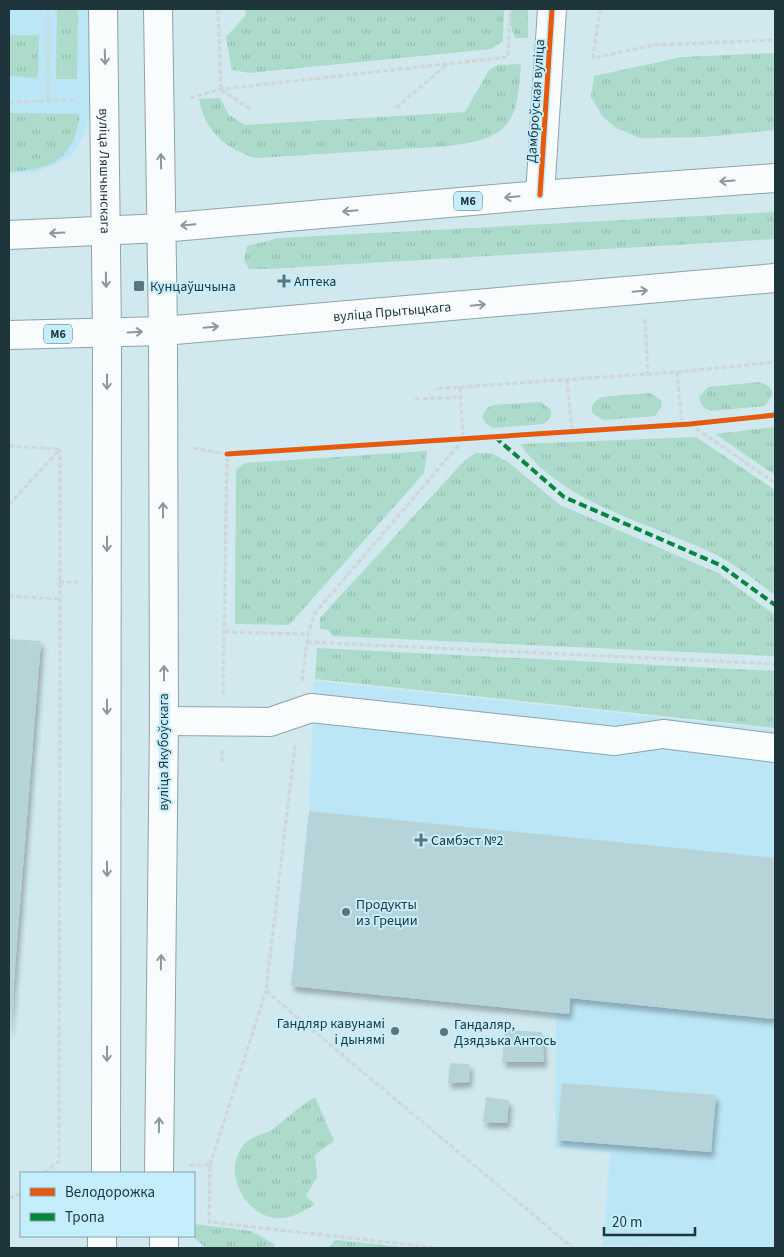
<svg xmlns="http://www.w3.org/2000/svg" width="784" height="1257" viewBox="0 0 784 1257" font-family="'Source Sans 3',sans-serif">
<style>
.built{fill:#bae6f6}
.grass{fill:url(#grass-tufts)}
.building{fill:#b6d3d7;filter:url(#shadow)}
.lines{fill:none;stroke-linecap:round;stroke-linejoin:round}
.minor-casing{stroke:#8fa3aa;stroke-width:30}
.major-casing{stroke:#8fa3aa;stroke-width:30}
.path{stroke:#cfd6d8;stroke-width:3;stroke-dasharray:5 2.5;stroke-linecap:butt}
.minor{stroke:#f8fcfd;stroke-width:28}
.major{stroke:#f8fcfd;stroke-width:28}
.quiet{stroke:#00873e;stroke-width:4;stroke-dasharray:8 4;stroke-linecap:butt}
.cycleway-casing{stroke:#c4eefc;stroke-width:8}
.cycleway{stroke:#e8590c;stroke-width:5}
.oneway{stroke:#8c989c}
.poi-dot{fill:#5d747b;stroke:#c4eefc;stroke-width:2}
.labels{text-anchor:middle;stroke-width:4;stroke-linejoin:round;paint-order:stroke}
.shield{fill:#c4eefc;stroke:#506c76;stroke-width:1}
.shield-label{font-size:12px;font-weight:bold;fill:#1f353c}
.street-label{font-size:14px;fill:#1f353c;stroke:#c4eefc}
.poi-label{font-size:14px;fill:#1f353c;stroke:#c4eefc;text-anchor:start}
</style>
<defs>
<pattern id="grass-tufts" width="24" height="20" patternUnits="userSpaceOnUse" patternTransform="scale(1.25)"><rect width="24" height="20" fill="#acdbcb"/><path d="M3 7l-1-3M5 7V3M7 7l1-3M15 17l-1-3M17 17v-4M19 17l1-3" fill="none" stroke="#94bdaf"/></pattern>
<filter id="shadow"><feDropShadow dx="3" dy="5.5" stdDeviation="2.5" flood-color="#0004"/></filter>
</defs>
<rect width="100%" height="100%" fill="#d1e8ef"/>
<g class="built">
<polygon points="9,9 92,9 91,109 86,127 79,145 69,158 35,173 9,173"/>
<polygon points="314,681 775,730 775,1248 603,1246 610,1152 555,1147 556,1013 291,986 309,811"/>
</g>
<g class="grass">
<polygon points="57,9 78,9 77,79 56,79"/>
<polygon points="245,9 504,9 503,41 491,49 250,73 232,70 226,37 246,15"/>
<polygon points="511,9 528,9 528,38 515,38 510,23"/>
<polygon points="9,35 39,35 38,78 9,76"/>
<polygon points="775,53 775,130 705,137 640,138 616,128 602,116 591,97 594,76 682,57"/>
<path d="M521,64C517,124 511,138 449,146L256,158C226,149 205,132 199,99L220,98L229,115L245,125L465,112L489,70L498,65Z"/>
<path d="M9,113L80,114C74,160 52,169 10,172Z"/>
<polygon points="775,212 775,239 267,269 249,269 244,260 247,246 279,238"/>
<path d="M759,382C774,386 775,394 765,406L711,411C703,408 700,405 699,396L709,387Z"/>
<path d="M650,393L661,400L662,406L655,416L603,420L592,413C591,404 594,401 602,397Z"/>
<path d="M541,402L551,410C552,418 549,421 542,424L494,428C480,423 479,411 493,405Z"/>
<polygon points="775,427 775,475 715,434"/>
<path d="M696,437L775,490V595C756,581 734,563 712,553C650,523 561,503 520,444Z"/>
<polygon points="427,451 424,473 289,625 235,624 236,470 245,463"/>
<polygon points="476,453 491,453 508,462 560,505 718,573 775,615 775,656 333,636 328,630 320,629 320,618 465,460"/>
<polygon points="317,648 775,671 775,728 315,679"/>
<path d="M315,1097L334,1141L315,1155L317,1177L306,1196L315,1204C304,1211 293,1218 280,1218C249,1219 225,1179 239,1152C248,1134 261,1137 273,1129C287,1118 300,1106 315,1097Z"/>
<polygon points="194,1224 251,1231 274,1244 274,1248 206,1248 192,1236"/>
<polygon points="335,1240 411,1248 328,1248"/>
</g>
<g class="building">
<polygon points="9,639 41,641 10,1030 9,1030"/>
<polygon points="309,811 775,858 775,1019 570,998 569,1014 291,986"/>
<polygon points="505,1030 542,1032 544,1062 502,1062"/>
<polygon points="450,1063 470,1064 469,1082 448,1083"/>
<polygon points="562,1083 716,1095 711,1152 557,1140"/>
<polygon points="486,1097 509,1100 507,1123 483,1122"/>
</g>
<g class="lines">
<g class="minor-casing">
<g id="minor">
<polyline points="540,195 552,9"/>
<polyline points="164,721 270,722 311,708 615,741 663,734 775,748"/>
</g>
</g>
<g class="major-casing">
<g id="major">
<path id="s1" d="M103,9L107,333L106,1173"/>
<polyline points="158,9 163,331 164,721 159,1173"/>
<polyline points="9,235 162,228 540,195 775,178"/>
<path id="s2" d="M9,335L163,331L775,278"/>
<polyline points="164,1236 164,1248"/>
<polyline points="102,1248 102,1236"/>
</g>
</g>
<g class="path">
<polyline points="218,9 221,89"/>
<polyline points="600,9 593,58 654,45 775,40"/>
<polyline points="221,90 252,110"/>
<polyline points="190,98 221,89 508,57 510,9"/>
<polyline points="48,101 48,9"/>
<polyline points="9,102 75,100"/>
<polyline points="396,108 445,66"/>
<polyline points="645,319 648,374"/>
<polyline points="677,372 682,424"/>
<polyline points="567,380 572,432"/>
<polyline points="460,387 677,372 775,362"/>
<polyline points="415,399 460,397"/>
<polyline points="690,424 775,483"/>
<polyline points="9,446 59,449"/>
<polyline points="193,448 227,454 690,424 775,415"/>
<polyline points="9,505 60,449"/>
<polyline points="59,582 78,582"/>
<polyline points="9,596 59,599"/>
<polyline points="225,632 308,634"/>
<polyline points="307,642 775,664"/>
<polyline points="302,681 308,634 315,613 463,440 460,387 434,389"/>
<polyline points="223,694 227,454"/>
<polyline points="295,745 266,991 573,1248"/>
<polyline points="222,762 222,750"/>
<polyline points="189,1165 210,1165 209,1222 439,1248"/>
<polyline points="210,1165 266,991"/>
<polyline points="44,1173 59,1161 60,449"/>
<polyline points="9,1197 15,1197 21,1192"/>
</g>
<use href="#minor" class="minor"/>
<use href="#major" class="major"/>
<polyline class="quiet" points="495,437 564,497 720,565 775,605"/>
<g class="cycleway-casing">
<g id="cycleway">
<polyline points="540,195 552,9"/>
<polyline points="227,454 690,424 775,415"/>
</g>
</g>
<use href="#cycleway" class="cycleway"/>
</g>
<defs><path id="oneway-shaft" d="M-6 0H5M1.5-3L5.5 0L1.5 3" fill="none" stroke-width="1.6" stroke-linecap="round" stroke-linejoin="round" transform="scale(1.25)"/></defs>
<g class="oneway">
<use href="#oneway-shaft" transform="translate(105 57) rotate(88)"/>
<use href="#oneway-shaft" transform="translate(161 161) rotate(-91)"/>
<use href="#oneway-shaft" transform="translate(727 181) rotate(176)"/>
<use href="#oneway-shaft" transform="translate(512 197) rotate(175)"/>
<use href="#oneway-shaft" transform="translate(350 211) rotate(175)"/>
<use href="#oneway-shaft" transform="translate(188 225) rotate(175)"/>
<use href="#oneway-shaft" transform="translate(57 233) rotate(177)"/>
<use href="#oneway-shaft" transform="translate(106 280) rotate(89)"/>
<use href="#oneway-shaft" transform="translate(640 291) rotate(-5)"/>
<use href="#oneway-shaft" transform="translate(478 305) rotate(-5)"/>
<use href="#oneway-shaft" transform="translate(211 327) rotate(-5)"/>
<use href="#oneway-shaft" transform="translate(135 332) rotate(-3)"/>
<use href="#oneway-shaft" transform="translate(107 382) rotate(90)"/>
<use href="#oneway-shaft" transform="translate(163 510) rotate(-90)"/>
<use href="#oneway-shaft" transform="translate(107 544) rotate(90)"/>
<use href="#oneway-shaft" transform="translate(164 673) rotate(-90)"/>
<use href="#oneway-shaft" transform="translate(107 707) rotate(90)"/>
<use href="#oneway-shaft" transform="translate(107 869) rotate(90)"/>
<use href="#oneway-shaft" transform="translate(161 962) rotate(-89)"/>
<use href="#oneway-shaft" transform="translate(107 1054) rotate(90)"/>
<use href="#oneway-shaft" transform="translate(159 1125) rotate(-89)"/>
</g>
<g class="poi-dot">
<path d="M281.5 273.5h5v5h5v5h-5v5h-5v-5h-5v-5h5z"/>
<rect x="133" y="280" width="12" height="12" rx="2.5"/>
<path d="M418.5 832.5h5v5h5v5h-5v5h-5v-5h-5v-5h5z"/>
<circle cx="346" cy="912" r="5"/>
<circle cx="395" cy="1031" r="5"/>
<circle cx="444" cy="1032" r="5"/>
</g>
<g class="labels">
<g class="shield">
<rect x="454" y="191.5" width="28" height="19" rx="4"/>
<rect x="44" y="324.5" width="28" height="19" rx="4"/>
</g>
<g class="shield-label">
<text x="468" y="205">М6</text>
<text x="58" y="338">М6</text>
</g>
<g class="street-label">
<text transform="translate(535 101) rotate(-86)" y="5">Дамброўская вуліца</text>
<text dy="5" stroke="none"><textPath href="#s1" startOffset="162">вуліца Ляшчынскага</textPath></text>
<text dy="5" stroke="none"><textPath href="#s2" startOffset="384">вуліца Прытыцкага</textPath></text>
<text transform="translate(163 752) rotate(-90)" y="5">вуліца Якубоўскага</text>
</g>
<g class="poi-label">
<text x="294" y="286">Аптека</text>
<text x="150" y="291">Кунцаўшчына</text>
<text x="431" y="845">Самбэст №2</text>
<text x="356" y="909">Продукты<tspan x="356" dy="16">из Греции</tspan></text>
<text x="385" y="1028" text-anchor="end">Гандляр кавунамі<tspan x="385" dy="16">і дынямі</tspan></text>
<text x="454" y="1029">Гандаляр,<tspan x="454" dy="16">Дзядзька Антось</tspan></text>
</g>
</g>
<rect width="784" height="1257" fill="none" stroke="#1f353c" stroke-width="20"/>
<rect x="20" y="1172" width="175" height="65" fill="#c4eefc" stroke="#82a4af"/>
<rect x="30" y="1188" width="25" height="8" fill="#e8590c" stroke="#82a4af"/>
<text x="65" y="1197" font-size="15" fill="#1f353c">Велодорожка</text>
<rect x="30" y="1213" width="25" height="8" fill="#00873e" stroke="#82a4af"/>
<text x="65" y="1222" font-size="15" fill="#1f353c">Тропа</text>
<path d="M604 1227v8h91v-8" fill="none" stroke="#1f353c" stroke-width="2.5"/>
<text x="612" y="1227" font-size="15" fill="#1f353c" stroke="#c4eefc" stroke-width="4" paint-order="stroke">20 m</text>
</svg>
